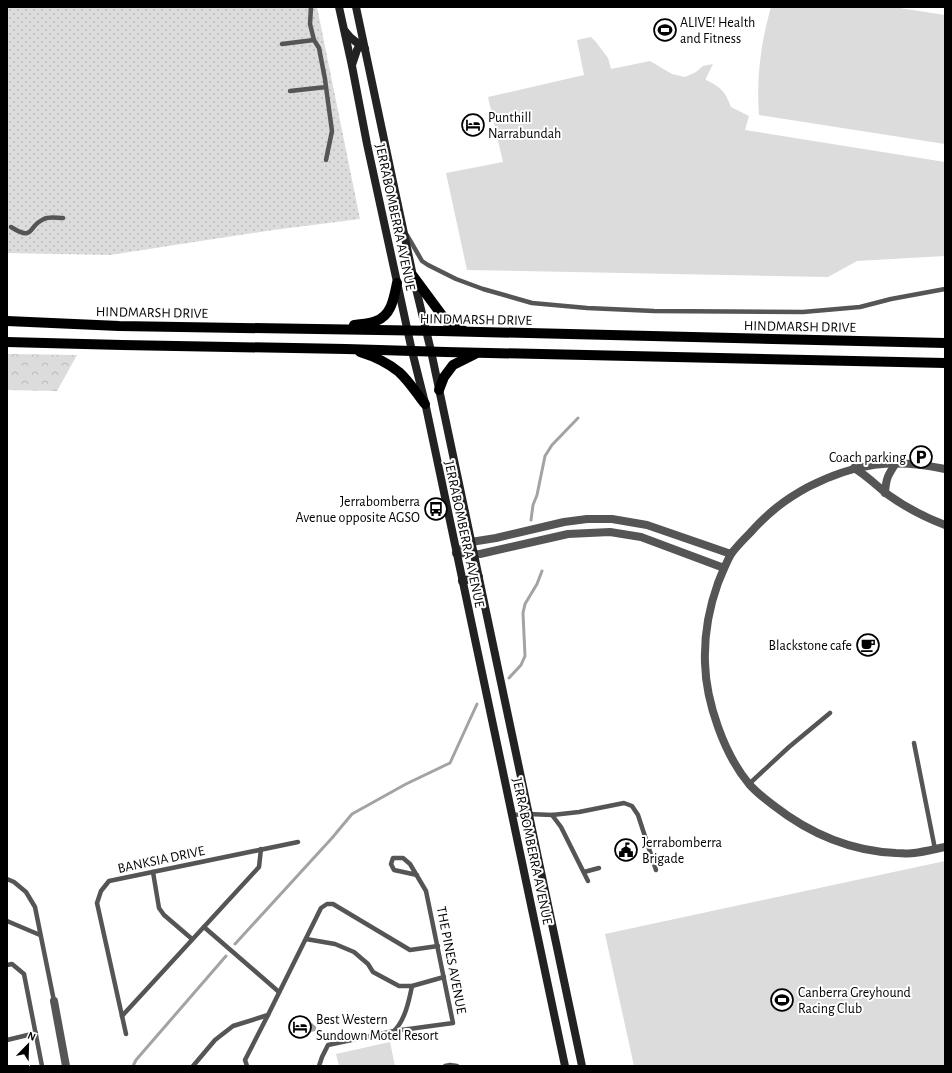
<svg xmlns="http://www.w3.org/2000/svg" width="952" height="1073" viewBox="0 0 952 1073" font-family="'Alegreya Sans',sans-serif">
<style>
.grass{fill:url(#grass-dots)}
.forest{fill:url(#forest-crowns)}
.garden{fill:#dcdcdc}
.water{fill:url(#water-waves)}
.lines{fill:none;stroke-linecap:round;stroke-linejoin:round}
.stream{stroke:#a3a3a3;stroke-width:3}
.lane{stroke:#555;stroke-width:4.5}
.street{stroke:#555;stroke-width:8}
.secondary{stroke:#222;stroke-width:8}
.primary{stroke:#000;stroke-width:10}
.labels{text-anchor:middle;stroke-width:4;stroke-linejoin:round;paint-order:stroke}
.poi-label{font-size:14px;fill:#000;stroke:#fff;text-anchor:start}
.street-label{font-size:14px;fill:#000;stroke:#fff}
</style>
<defs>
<pattern id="grass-dots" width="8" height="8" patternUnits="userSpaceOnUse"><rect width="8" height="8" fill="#dcdcdc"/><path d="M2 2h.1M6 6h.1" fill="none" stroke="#bbb" stroke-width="1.8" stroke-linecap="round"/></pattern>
<pattern id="forest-crowns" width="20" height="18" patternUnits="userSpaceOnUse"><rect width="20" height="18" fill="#dcdcdc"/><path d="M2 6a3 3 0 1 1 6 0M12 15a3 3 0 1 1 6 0" fill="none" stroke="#bbb"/></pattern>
<pattern id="water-waves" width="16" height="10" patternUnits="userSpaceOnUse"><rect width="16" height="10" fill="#a3a3a3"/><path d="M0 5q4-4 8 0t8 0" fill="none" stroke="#8b8b8b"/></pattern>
</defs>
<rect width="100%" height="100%" fill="#fff"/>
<polygon class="grass" points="7,7 317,7 360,219 273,230 110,255 7,253"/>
<polygon class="forest" points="7,354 77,355 57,391 7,390"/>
<g class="garden">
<path d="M771,7H893L945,15V144L759,115C756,78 761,42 771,7Z"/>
<path d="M591,37L596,42L608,58L611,69L650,61L672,74L685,77L696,72L703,66L713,64L706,78V80C721,87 725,91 731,107L749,116L745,130L945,162V256L857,261L828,277L467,270L446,173L503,162L488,97L584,75L577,40Z"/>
<polygon points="945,861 945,1066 634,1066 605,934"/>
<polygon points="390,1042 395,1066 339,1066 336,1054"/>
</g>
<polygon class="water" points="298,1021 301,1022 303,1026 305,1028 309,1028 310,1023 312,1023 316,1027 316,1029 315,1031 311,1032 307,1037 303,1037 295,1028 296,1023"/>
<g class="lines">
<g class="stream">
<polyline points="531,520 533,505 537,495 545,456 552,445 578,418"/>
<polyline points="509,678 521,665 525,656 523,613 525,604 537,584 542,571"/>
<polyline points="235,944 332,838 352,814 406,784 450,763 477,704"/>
<polyline points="133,1066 136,1060 226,956"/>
</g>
<g class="lane">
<polyline points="282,44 314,40"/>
<polyline points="326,87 332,131 326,160"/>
<polyline points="290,91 326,87 325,79 319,48 314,40 310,24 311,7"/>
<path d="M11,227C35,242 27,226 44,219C49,216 57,218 63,218"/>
<polyline points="407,235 422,261 428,265 456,279 483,289 532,303 587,308 654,311 803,312 860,307 891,299 945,289"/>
<polyline points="914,743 935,849"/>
<polyline points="749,784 789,747 830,713"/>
<polyline points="512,815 529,814 552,815 579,812 624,803 632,806 638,815 656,870"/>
<polyline points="552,815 561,827 588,881"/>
<polyline points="153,872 159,908 164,915 192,939"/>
<polyline points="584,872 599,868"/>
<polyline points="7,879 14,882 26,892 35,907 54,1001"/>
<polyline points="7,921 40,935"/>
<polyline points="204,927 279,992"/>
<polyline points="306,939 335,944 354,952 368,964 373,972 399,986 412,986 444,977"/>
<polyline points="7,965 12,964 24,974 42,1066"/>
<polyline points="122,1016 259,867 261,849"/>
<path d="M394,1031C405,1020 409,1001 412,986"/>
<polyline points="126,1034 97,903 101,891 109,881 298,842"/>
<polyline points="7,1040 36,1033"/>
<polyline points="193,1066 215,1040 233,1026 268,1015 321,908 327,904 333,904 410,950 438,946"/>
<polyline points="247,1066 245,1060 268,1015"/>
<polyline points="319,1066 322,1057 328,1045 394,1031 453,1023 426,891 410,864 403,858 393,858 391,864 394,870 417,875"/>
<polyline points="445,1066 450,1065 457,1066"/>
</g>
<g class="street">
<path d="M854,468C866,475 876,485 887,494C905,507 924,517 945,525"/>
<path d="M945,469C893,458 855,463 808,487C784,500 768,513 750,533C744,539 737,546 731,554C726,563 722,573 718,583C709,608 704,636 705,663C706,702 724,754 749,784C756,792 765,799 773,805C810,834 849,851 896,853C902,853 908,854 914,853C924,852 935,849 945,847"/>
<path d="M885,493C886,478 888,475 896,463"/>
<polyline points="456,553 471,542 496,538 564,522 587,519 612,519 647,525 731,554"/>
<polyline points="456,553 474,554 480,554 568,534 610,532 641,537 724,568"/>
<polyline points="54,1001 66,1066"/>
</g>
<g class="secondary">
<polyline points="339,7 352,66 367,144 412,351 426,407 565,1066"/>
<polyline points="356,7 413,276 431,351 582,1066"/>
<polyline points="345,31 351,38 365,49"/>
<polyline points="352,65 357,50 362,41"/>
<polyline points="462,581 479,577"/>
</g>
<g class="primary">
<polyline points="413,276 447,322 464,331"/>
<polyline points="7,321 119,326 440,331 945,343"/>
<path d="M354,325C361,324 370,324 376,321C392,315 394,297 397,283"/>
<polyline points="7,342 122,345 346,349 446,352 945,363"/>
<path d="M360,352C373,356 388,363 399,372C409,381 417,394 425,404"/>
<polyline points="439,390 444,377 453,365 475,354"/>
</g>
</g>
<defs>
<g id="stadium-ring" transform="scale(1.15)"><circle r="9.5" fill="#fff" stroke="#000" stroke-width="1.5"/><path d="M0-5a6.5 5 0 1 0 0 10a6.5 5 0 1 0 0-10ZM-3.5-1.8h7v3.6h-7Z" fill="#000"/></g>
<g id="hotel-ring" transform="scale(1.15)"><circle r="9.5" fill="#fff" stroke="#000" stroke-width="1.5"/><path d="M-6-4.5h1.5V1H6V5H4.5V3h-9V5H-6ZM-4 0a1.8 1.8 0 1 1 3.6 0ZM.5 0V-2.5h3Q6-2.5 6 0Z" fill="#000"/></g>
<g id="parking-ring" transform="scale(1.15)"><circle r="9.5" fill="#fff" stroke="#000" stroke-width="1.5"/><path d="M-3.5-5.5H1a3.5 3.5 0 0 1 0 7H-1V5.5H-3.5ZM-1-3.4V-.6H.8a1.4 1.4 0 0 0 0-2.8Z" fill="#000"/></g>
<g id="bus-ring" transform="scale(1.15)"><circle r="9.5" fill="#fff" stroke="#000" stroke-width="1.5"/><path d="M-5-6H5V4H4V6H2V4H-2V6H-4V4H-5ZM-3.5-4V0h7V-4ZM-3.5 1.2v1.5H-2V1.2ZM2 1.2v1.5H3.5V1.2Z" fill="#000"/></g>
<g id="cafe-ring" transform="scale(1.15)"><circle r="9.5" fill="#fff" stroke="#000" stroke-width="1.5"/><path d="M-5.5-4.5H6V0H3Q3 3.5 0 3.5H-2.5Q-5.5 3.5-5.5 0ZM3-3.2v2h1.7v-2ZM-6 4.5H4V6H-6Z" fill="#000"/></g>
<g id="civic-ring" transform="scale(1.15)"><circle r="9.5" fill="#fff" stroke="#000" stroke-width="1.5"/><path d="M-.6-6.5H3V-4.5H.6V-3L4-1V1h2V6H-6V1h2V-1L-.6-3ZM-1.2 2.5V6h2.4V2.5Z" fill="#000"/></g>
</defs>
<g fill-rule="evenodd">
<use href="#stadium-ring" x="665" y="30"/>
<use href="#hotel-ring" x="473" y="125"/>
<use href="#parking-ring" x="921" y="457"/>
<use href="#bus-ring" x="436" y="509"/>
<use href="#cafe-ring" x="868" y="645"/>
<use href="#civic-ring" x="626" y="850"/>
<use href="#stadium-ring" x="782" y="1000"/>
<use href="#hotel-ring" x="300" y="1027"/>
</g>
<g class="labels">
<g class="poi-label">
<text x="680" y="27">ALIVE! Health<tspan x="680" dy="16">and Fitness</tspan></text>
<text x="488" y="122">Punthill<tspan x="488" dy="16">Narrabundah</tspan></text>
<text x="906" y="462" text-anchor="end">Coach parking</text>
<text x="420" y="506" text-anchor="end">Jerrabomberra<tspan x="420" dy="16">Avenue opposite AGSO</tspan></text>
<text x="852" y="650" text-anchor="end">Blackstone cafe</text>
<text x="642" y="847">Jerrabomberra<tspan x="642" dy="16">Brigade</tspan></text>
<text x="798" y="997">Canberra Greyhound<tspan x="798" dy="16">Racing Club</tspan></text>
<text x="316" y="1024">Best Western<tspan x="316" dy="16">Sundown Motel Resort</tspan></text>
</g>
<g class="street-label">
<text transform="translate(396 217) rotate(78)" y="5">JERRABOMBERRA AVENUE</text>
<text transform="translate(152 312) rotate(1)" y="5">HINDMARSH DRIVE</text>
<text transform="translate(476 319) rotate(1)" y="5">HINDMARSH DRIVE</text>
<text transform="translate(800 326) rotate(1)" y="5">HINDMARSH DRIVE</text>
<text transform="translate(465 534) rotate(78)" y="5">JERRABOMBERRA AVENUE</text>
<text transform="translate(533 851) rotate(78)" y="5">JERRABOMBERRA AVENUE</text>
<text transform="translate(161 859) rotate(-12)" y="5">BANKSIA DRIVE</text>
<text transform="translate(452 960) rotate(79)" y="5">THE PINES AVENUE</text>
</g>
</g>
<rect width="952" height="1073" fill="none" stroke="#000000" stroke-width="16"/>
<g transform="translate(28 1045) rotate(23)" stroke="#ffffff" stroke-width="3" paint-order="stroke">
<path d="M0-3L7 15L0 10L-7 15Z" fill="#000000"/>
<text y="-6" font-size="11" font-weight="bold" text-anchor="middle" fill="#000000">N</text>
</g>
</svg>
